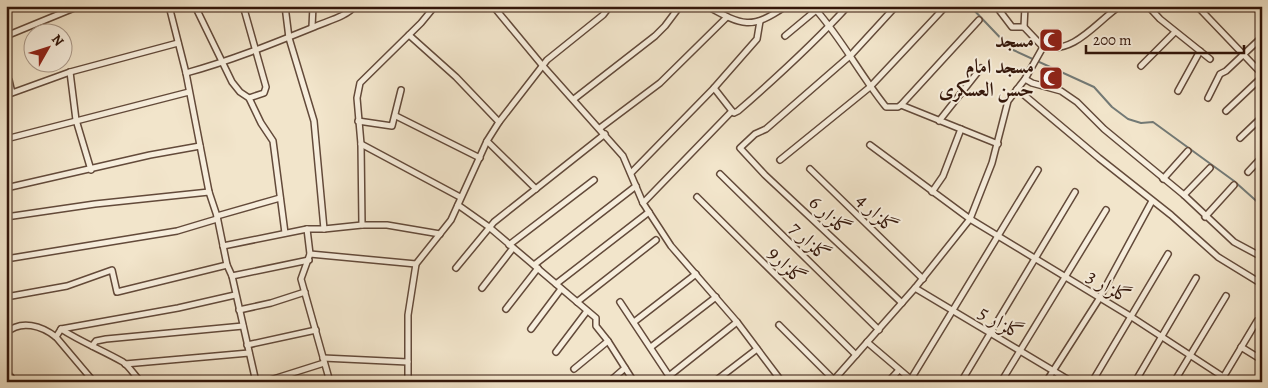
<svg xmlns="http://www.w3.org/2000/svg" width="1268" height="388" viewBox="0 0 1268 388" font-family="Alegreya,Amiri,serif">
<style>
.lines{fill:none;stroke-linecap:round;stroke-linejoin:round}
.stream{stroke:#737a76;stroke-width:2}
.minor-casing{stroke:#634a3a;stroke-width:8}
.minor{stroke:#f7eedd;stroke-width:5}
.labels{text-anchor:middle;stroke-width:4;stroke-linejoin:round;paint-order:stroke}
.poi-label{font-size:20px;font-weight:bold;fill:#33160a;stroke:#f7eedd;text-anchor:end}
.street-label{font-size:20px;fill:#33160a;stroke:#f7eedd}
</style>
<rect width="100%" height="100%" fill="#f2e5cb"/>
<filter id="stains"><feTurbulence type="fractalNoise" baseFrequency=".004" numOctaves="4"/><feColorMatrix values="0 0 0 0 .2 0 0 0 0 .09 0 0 0 0 .02 0 0 0 .5 -.17"/></filter>
<radialGradient id="worn" r=".72"><stop offset=".6" stop-color="#630" stop-opacity="0"/><stop offset="1" stop-color="#630" stop-opacity=".3"/></radialGradient>
<g class="lines">
<polyline class="stream" points="970,6 1011,49 1094,87 1112,107 1128,119 1141,123 1153,122 1234,181 1262,206"/>
<g class="minor-casing">
<g id="minor">
<polyline points="169,6 186,73 209,192 217,216 227,265 232,276 256,382"/>
<polyline points="195,6 232,82 240,92 249,98 261,123 273,141 285,233"/>
<polyline points="285,6 289,38 314,121 324,229"/>
<polyline points="493,6 542,65 623,156 643,203 671,246 737,322 782,382"/>
<path d="M707,6C743,26 751,30 786,6"/>
<polyline points="896,6 851,55 766,129 755,134 740,148 765,175 902,303"/>
<polyline points="996,6 1012,27 1024,27 1043,47"/>
<polyline points="1148,6 1160,19 1210,59"/>
<polyline points="1197,6 1262,74"/>
<polyline points="244,9 266,87 264,93 249,98"/>
<path d="M817,11C843,41 861,76 886,107H898L901,105L998,144"/>
<polyline points="312,27 313,6"/>
<polyline points="1024,27 1025,6"/>
<polyline points="409,35 456,77 499,122"/>
<polyline points="6,36 79,6"/>
<polyline points="785,36 821,6"/>
<path d="M1043,47C1075,54 1096,22 1120,6"/>
<polyline points="1141,66 1175,32"/>
<polyline points="70,72 76,120 91,170"/>
<path d="M186,73C230,61 272,44 314,27C327,21 346,17 355,6"/>
<polyline points="1025,79 1032,83 1061,91 1077,102 1104,129 1184,195 1234,242 1262,257"/>
<polyline points="6,81 9,80 12,93 70,72 178,43"/>
<polyline points="714,88 732,111"/>
<polyline points="1017,89 1099,158 1171,215 1218,257 1262,284"/>
<polyline points="1178,91 1200,51"/>
<polyline points="1208,98 1220,74 1226,71 1262,37"/>
<polyline points="574,99 655,36 665,26 680,6"/>
<polyline points="901,105 979,20"/>
<polyline points="1226,111 1262,77"/>
<polyline points="396,116 480,158"/>
<polyline points="358,121 392,126 401,90"/>
<polyline points="939,121 981,68"/>
<polyline points="600,128 660,83 727,17"/>
<polyline points="1240,138 1262,117"/>
<polyline points="6,139 189,92"/>
<polyline points="487,141 536,189"/>
<polyline points="361,144 460,197"/>
<polyline points="870,145 970,219 1130,316 1231,382"/>
<polyline points="780,160 870,87 946,6"/>
<polyline points="810,169 923,279"/>
<polyline points="1248,172 1262,157"/>
<polyline points="631,173 714,88 757,39 760,21"/>
<polyline points="720,174 879,330"/>
<polyline points="1163,179 1188,151"/>
<polyline points="6,188 150,155 200,146"/>
<polyline points="932,192 943,176 961,129"/>
<polyline points="1184,195 1210,168"/>
<polyline points="697,197 856,355"/>
<path d="M643,203L732,111L734,113L738,111C776,78 814,43 848,6"/>
<polyline points="458,205 489,227 596,318 596,326 608,341 634,382"/>
<polyline points="217,216 280,198"/>
<polyline points="6,217 95,204 209,192"/>
<polyline points="1205,217 1234,185"/>
<polyline points="362,225 361,144 357,98 360,83 421,23 435,6"/>
<polyline points="307,229 310,254 301,279 330,382"/>
<polyline points="509,245 594,180"/>
<polyline points="223,246 307,229 324,229 362,225 387,225 440,234"/>
<polyline points="310,254 416,264"/>
<polyline points="6,259 177,231 217,219"/>
<polyline points="534,265 636,186"/>
<polyline points="456,268 494,222 605,134"/>
<polyline points="232,276 309,260"/>
<polyline points="556,284 649,212"/>
<polyline points="482,288 513,248"/>
<polyline points="915,288 1072,382"/>
<polyline points="6,297 67,286 112,270 117,292 227,265"/>
<polyline points="577,302 656,240"/>
<polyline points="620,302 673,382"/>
<polyline points="506,309 538,268"/>
<polyline points="239,310 271,303 305,292"/>
<polyline points="634,322 696,274"/>
<polyline points="779,325 834,380"/>
<path d="M61,329C81,342 102,350 123,362C129,366 135,376 141,382"/>
<polyline points="531,329 561,289"/>
<path d="M6,333C21,319 42,326 56,337L94,382"/>
<polyline points="56,337 61,329 178,308 235,295"/>
<polyline points="867,342 914,382"/>
<polyline points="247,345 316,330"/>
<polyline points="92,346 96,341 106,339 243,326"/>
<polyline points="651,347 716,297"/>
<polyline points="1241,347 1262,360"/>
<polyline points="556,352 587,311"/>
<polyline points="323,358 408,362"/>
<polyline points="125,364 249,353"/>
<polyline points="574,369 608,341"/>
<polyline points="6,371 15,382"/>
<polyline points="669,376 737,322"/>
<polyline points="1224,376 1257,321"/>
<polyline points="911,379 1038,170"/>
<polyline points="264,382 324,363"/>
<polyline points="408,382 408,315 416,264 451,220 487,141 499,122 547,60 603,15 610,6"/>
<polyline points="609,382 625,368"/>
<polyline points="714,382 757,349"/>
<polyline points="832,382 915,288 970,219 992,163 1008,101 1025,79 1043,47"/>
<polyline points="888,382 899,370"/>
<polyline points="961,382 1075,192"/>
<polyline points="1001,382 1106,210"/>
<polyline points="1046,382 1099,299 1152,201"/>
<polyline points="1092,382 1168,254"/>
<polyline points="1135,382 1196,278"/>
<polyline points="1174,382 1226,296"/>
</g>
</g>
<use href="#minor" class="minor"/>
</g>
<defs>
<g id="mosque-square" transform="scale(1.25)"><rect x="-9" y="-9" width="18" height="18" rx="4" fill="#8f2418" stroke="#f7eedd"/><path d="M3.5-4.9A6 6 0 1 0 3.5 4.9A5 5 0 1 1 3.5-4.9Z" fill="#fff"/></g>
</defs>
<g fill-rule="evenodd">
<use href="#mosque-square" x="1051" y="40"/>
<use href="#mosque-square" x="1051" y="78"/>
</g>
<g class="labels">
<g class="poi-label">
<text x="1034" y="47">مسجد</text>
<text x="1034" y="73">مسجد امام<tspan x="1034" dy="23">حسن العسکری</tspan></text>
</g>
<g class="street-label">
<text transform="translate(877 213) rotate(44)" y="7">گلزار 4</text>
<text transform="translate(830 215) rotate(43)" y="7">گلزار 6</text>
<text transform="translate(810 241) rotate(44)" y="7">گلزار 7</text>
<text transform="translate(787 265) rotate(45)" y="7">گلزار9</text>
<text transform="translate(1109 286) rotate(31)" y="7">گلزار 3</text>
<text transform="translate(1001 322) rotate(30)" y="7">گلزار 5</text>
</g>
</g>
<rect width="1268" height="388" fill="none" stroke="#f2e5cb" stroke-width="25"/>
<rect x="8" y="8" width="1253" height="373" fill="none" stroke="#33160a" stroke-width="2.5"/>
<rect x="12" y="12" width="1243" height="363" fill="none" stroke="#33160a"/>
<g transform="translate(48 48) rotate(51)"><circle r="24" fill="#f7eedd" stroke="#a99889"/>
<path d="M0-4L9 19L0 12L-9 19Z" fill="#8f2418"/>
<text y="-8" font-size="14" font-weight="bold" text-anchor="middle" fill="#33160a">N</text>
</g>
<path d="M1086 45v8h158v-8" fill="none" stroke="#33160a" stroke-width="2.5"/>
<text x="1093" y="45" font-size="15" fill="#33160a" stroke="#f7eedd" stroke-width="4" paint-order="stroke">200 m</text>
<rect width="100%" height="100%" filter="url(#stains)"/>
<rect width="100%" height="100%" fill="url(#worn)"/>
</svg>
